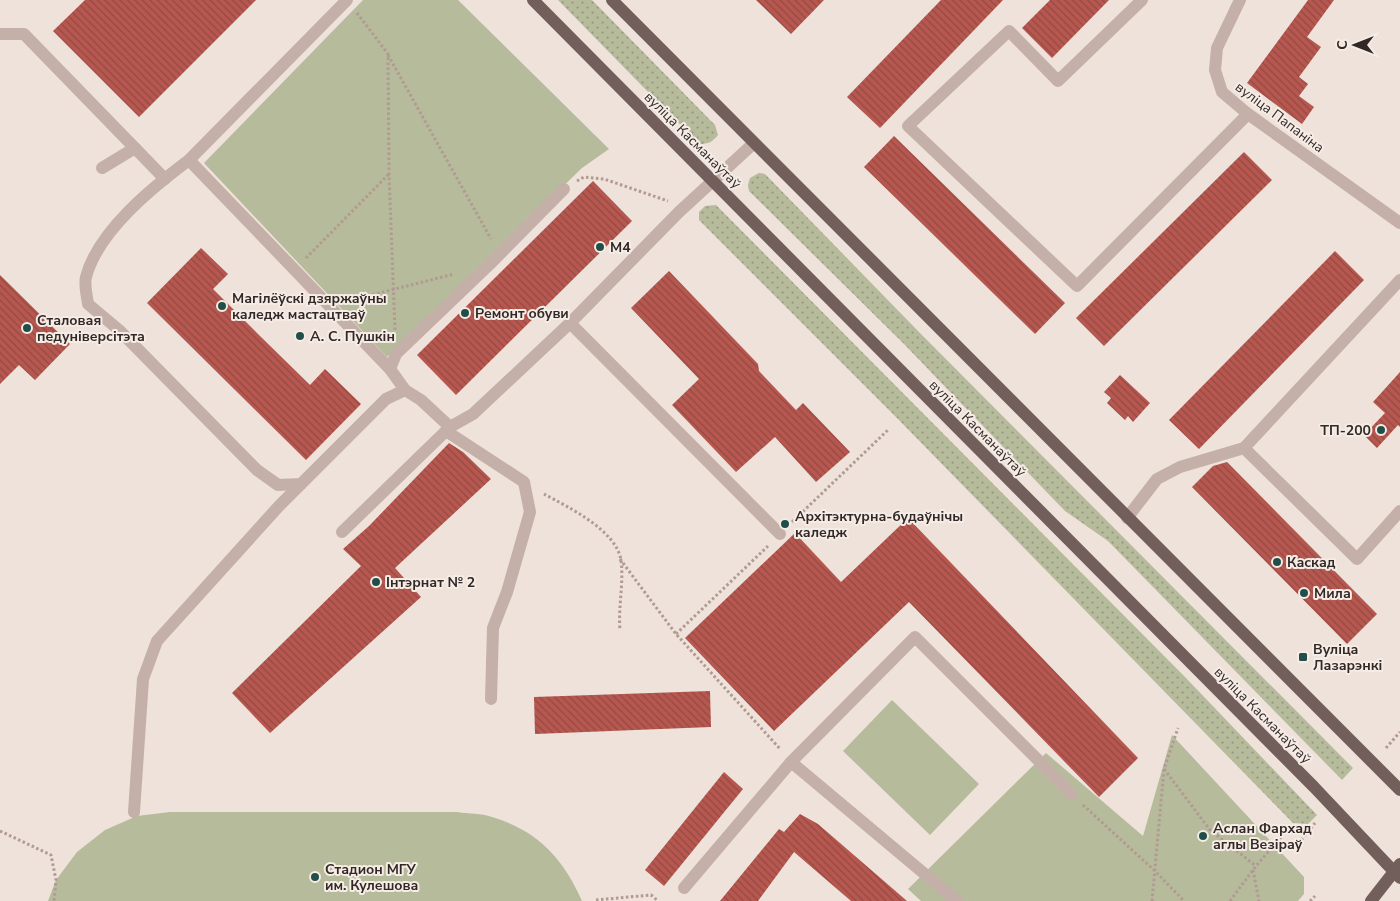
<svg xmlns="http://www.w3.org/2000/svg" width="1400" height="901" viewBox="0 0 1400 901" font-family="'Nunito Sans',sans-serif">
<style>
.grass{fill:url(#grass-dots)}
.park{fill:#b6bb9c}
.building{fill:url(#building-back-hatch)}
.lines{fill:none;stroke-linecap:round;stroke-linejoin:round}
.path{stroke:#b09a92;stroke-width:3;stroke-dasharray:2.5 2.5;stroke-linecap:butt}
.minor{stroke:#c4b0a8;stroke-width:12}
.major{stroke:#725e5a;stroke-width:12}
.poi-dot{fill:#224e4a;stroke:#f6ece6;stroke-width:2}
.labels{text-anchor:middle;stroke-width:4;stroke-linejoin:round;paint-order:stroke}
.street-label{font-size:14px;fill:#322927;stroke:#f6ece6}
.poi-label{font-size:14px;font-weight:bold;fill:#322927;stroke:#f6ece6;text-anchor:start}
</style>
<defs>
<pattern id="grass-dots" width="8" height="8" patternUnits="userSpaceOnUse" patternTransform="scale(1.25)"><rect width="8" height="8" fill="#b6bb9c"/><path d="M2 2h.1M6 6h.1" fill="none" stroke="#95987f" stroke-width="1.8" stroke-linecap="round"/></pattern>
<pattern id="building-back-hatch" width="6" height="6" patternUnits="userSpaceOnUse" patternTransform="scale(1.25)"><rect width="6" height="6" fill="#b75850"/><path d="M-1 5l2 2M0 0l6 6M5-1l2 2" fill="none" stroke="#954942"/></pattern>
</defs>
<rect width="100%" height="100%" fill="#eee2da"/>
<g class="grass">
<path d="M558,0h34l123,125 3,10c-6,7 -9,9 -19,9z"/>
<path d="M759,173l6,1 153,157 435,437 -11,12 -234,-239 -43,-30 -161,-167 -155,-153 -1,-6 2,-7z"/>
<path d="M716,205l470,473 131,137 -9,9 -15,-1 -396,-405 -198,-198v-8l6,-6z"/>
</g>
<g class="park">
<path d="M363,0h95l151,149 -27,19 -195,189 -183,-194z"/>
<path d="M892,700l87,84 -49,51 -87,-84z"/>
<path d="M1172,735l132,142v17l-6,7h-377l-13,-12 138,-136 97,83z"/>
<path d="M170,812h287c12,2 24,1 35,5 46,14 71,41 90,84h-534l8,-21 21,-28 28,-22 32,-14z"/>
</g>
<g class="building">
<path d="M85,0h171l-117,117 -86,-86z"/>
<path d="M756,0h68l-33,34z"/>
<path d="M941,0h62l-123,128 -33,-31z"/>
<path d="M1050,0h59l-57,58 -30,-30z"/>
<path d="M1308,0h26l-27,37 14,10 -22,30 9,7 -9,12 15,11 -12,17 -55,-41z"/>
<path d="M894,136l171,167 -30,31 -171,-167z"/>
<path d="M1244,152l28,28 -168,166 -28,-28z"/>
<path d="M593,181l39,40 -176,174 -39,-40z"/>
<path d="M201,248l27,26 -15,15 48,48 49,48 15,-16 36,35 -55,56 -159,-157z"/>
<path d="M1335,251l29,29 -165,169 -30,-29z"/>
<path d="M669,271l89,93 1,7 37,39 7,-7 47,49 -34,30 -41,-45 -39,35 -64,-67 27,-26 -68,-71z"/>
<path d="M0,275l70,69 -35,36 -16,-15 -19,19z"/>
<path d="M1400,372v55l-2,-2 -21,23 -13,-13 21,-22 -12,-11z"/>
<path d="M1120,375l30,28 -17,19 -5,-6 -3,4 -18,-17 4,-5 -7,-6z"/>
<path d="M449,443l14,9 28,27 -96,89 26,29 -151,136 -38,-40 129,-127 -18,-17 26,-23z"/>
<path d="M1227,462l150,152 -30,30 -155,-157 21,-21z"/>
<path d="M908,518l230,240 -39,39 -190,-195 -135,129 -89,-93 110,-105 46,49z"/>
<path d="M710,691l1,36 -176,7 -1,-37z"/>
<path d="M724,772l19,17 -79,97 -19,-16z"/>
<path d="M800,814l18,10 89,77h-56l-57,-49 -36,49h-38l59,-72 5,3z"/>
</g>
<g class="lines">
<g class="path">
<path d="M357,13l31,41 1,119 6,158"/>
<path d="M388,55l103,184"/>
<path d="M577,181l7,-4 20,2 64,22"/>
<path d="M306,258l83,-84"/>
<path d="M348,301l106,-27"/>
<path d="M544,494c24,13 72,36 77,66 3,23 -3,47 -1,70"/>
<path d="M792,522l97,-93"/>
<path d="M620,559l56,75 105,116"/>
<path d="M676,634l92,-88"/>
<path d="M1386,748l14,-16"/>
<path d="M1164,769l46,61 46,36"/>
<path d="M1083,805l72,66 29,30"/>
<path d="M0,831l51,24 5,25 -2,21"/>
<path d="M1295,848l20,-25"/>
<path d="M1253,870l6,31"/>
<path d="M596,900l55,-5 7,6"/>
<path d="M1152,901l12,-132 14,-41"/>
<path d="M1230,901l26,-35 26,-30"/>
<path d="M1310,901l5,-5"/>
</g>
<g class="minor">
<path d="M347,0l-158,160c-36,27 -91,71 -103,117 -2,8 1,19 2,27l31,26 138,140 21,15 23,-1 85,-85 19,-9 16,10 29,27"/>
<path d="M1142,0l-84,81 -49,-50 -101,95 169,160 171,-172"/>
<path d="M1240,0l-23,48 -2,22 7,22 26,22 152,109"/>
<path d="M0,34h24l141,145"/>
<path d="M189,160l201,209 15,21"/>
<path d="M102,168l33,-20"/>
<path d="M1400,280l-156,168 113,111 43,-48"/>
<path d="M570,323l210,211"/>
<path d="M390,369l6,-15 94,-90 74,-75"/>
<path d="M446,431l78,51 6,30 -23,80 -14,36 -2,71"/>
<path d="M1127,518l30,-39 23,-12 64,-19"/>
<path d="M342,532l108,-105 23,-13 97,-91 109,-111 75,-69"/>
<path d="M791,762l166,139"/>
<path d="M134,812l9,-133 14,-38 122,-135 22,-22"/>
<path d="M684,888l107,-126 124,-125 157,157"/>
</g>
<g class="major">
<path d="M533,0l781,787 86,91"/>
<path d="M612,0l788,790"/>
<path d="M1371,901l29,-37"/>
</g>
</g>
<g class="poi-dot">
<circle cx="600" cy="247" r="5"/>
<circle cx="222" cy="306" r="5"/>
<circle cx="465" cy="313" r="5"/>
<circle cx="27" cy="328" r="5"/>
<circle cx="300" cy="336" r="5"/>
<circle cx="1381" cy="430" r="5"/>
<circle cx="785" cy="524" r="5"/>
<circle cx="1277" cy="562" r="5"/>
<circle cx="376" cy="582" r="5"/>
<circle cx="1304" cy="593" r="5"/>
<rect x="1298" y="652" width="10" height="10" rx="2.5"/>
<circle cx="1203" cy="836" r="5"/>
<circle cx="315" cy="877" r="5"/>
</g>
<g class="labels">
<g class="street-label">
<text transform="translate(1280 117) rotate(37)" y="5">вуліца Папаніна</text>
<text transform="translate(693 140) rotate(45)" y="5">вуліца Касманаўтаў</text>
<text transform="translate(978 428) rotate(45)" y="5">вуліца Касманаўтаў</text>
<text transform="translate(1263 715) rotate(45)" y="5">вуліца Касманаўтаў</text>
</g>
<g class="poi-label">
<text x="610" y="252">M4</text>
<text x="232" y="303">Магілёўскі дзяржаўны<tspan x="232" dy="16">каледж мастацтваў</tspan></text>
<text x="475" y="318">Ремонт обуви</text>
<text x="37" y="325">Сталовая<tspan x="37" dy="16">педуніверсітэта</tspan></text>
<text x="310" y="341">А. С. Пушкін</text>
<text x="1371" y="435" text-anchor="end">ТП-200</text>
<text x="795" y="521">Архітэктурна-будаўнічы<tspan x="795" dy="16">каледж</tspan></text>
<text x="1287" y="567">Каскад</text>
<text x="386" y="587">Інтэрнат № 2</text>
<text x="1314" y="598">Мила</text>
<text x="1313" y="654">Вуліца<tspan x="1313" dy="16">Лазарэнкі</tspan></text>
<text x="1213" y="833">Аслан Фархад<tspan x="1213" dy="16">аглы Везіраў</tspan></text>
<text x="325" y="874">Стадион МГУ<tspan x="325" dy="16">им. Кулешова</tspan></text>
</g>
</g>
<g transform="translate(1355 45) rotate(270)" stroke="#f6ece6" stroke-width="4" paint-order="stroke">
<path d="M0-4L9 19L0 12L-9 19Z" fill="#322927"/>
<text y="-8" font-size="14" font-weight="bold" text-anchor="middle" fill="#322927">С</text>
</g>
</svg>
